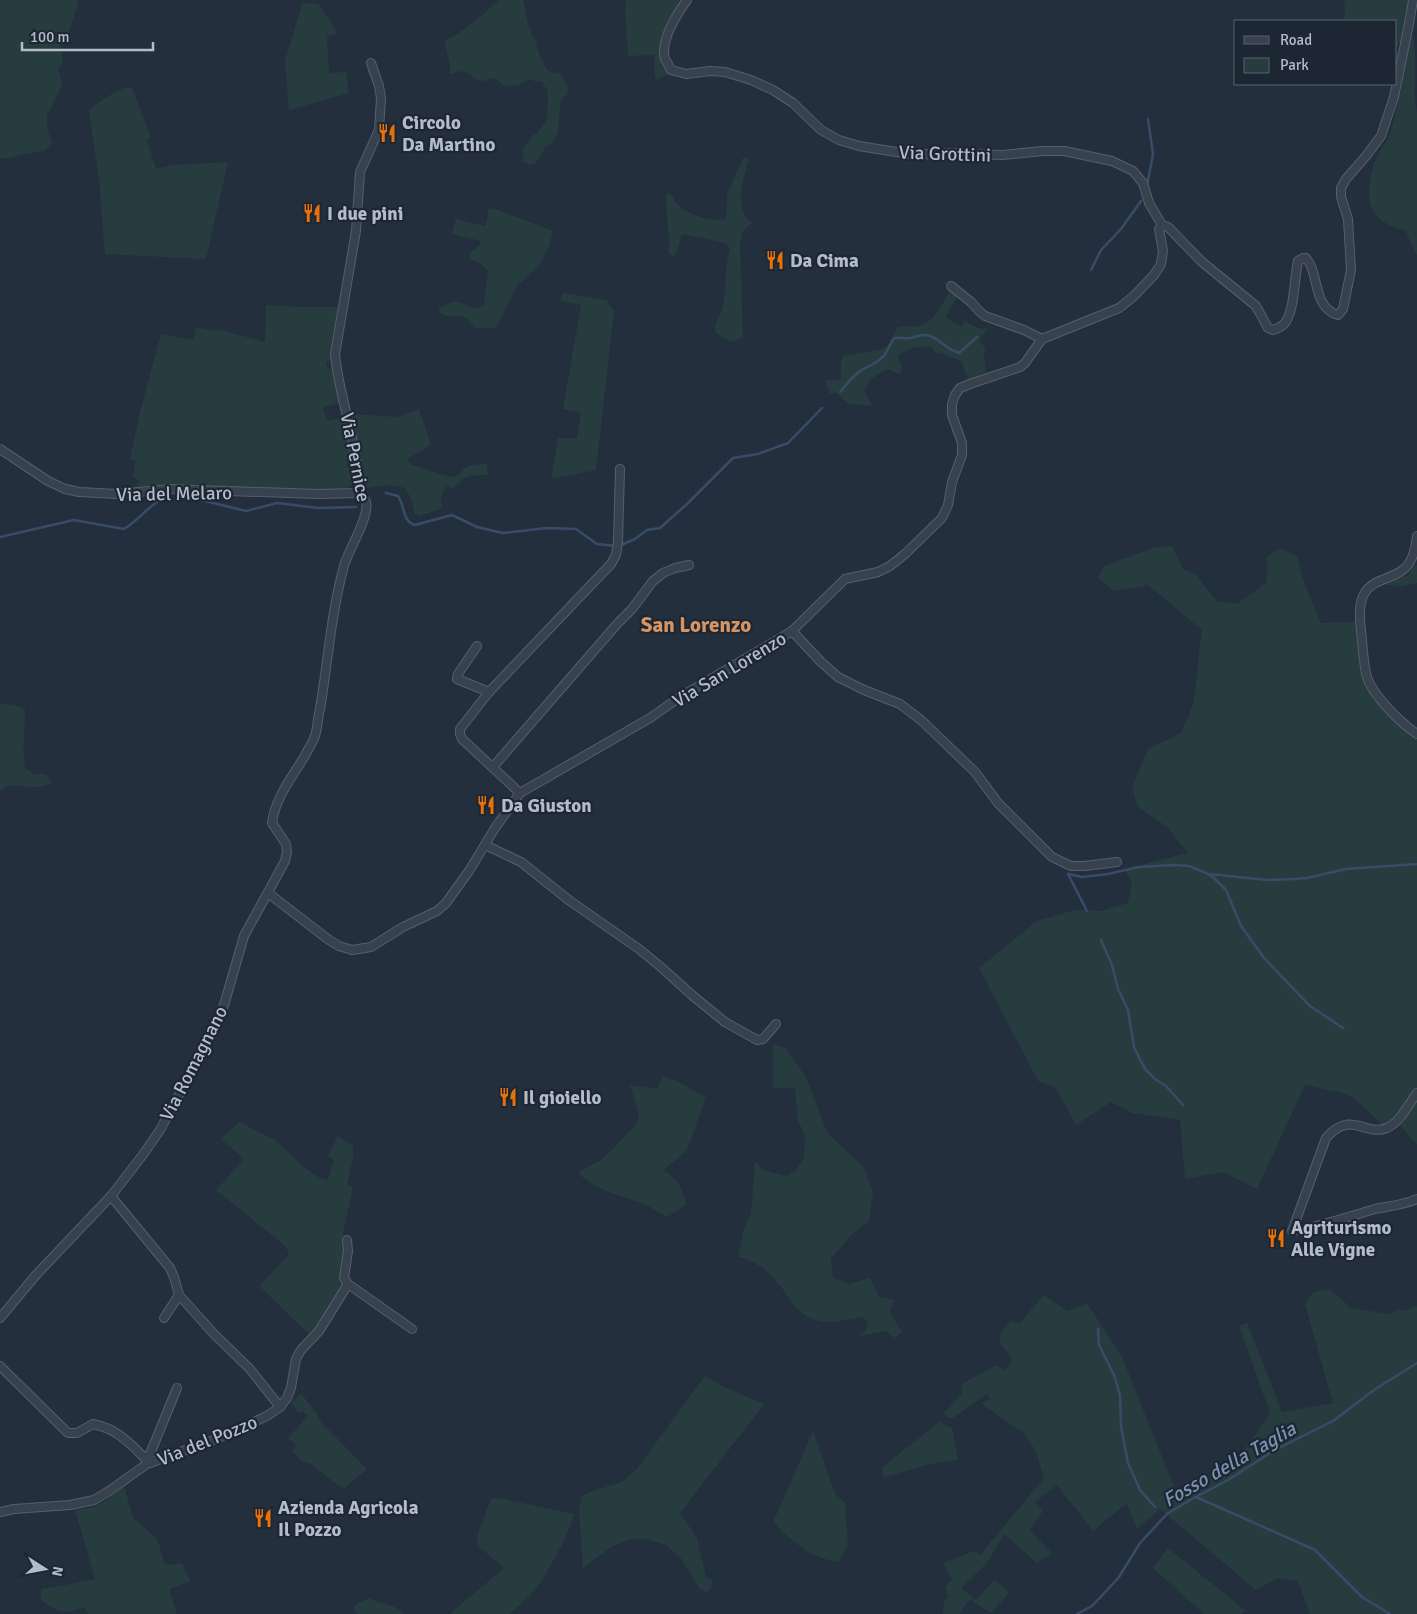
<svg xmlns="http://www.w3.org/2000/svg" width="1417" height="1614" viewBox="0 0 1417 1614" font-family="Signika,sans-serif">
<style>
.green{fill:#263c3f}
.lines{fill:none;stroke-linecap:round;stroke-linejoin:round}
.stream{stroke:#394c67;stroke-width:2.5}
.minor-casing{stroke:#565f6c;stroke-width:10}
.minor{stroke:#38414e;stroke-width:8}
.labels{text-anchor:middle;stroke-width:4.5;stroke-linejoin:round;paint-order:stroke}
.poi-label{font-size:19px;font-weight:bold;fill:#b4bcc9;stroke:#1d2633;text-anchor:start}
.street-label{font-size:19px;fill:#b4bcc9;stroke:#1d2633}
.water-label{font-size:20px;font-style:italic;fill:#7c92b1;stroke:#1d2633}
.quarter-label{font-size:21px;font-weight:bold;fill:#d59563;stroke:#1d2633}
</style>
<rect width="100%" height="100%" fill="#242f3e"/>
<g class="green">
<path d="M0,0h78c0,9 -9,28 -11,40l-7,2 3,20 -5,6 4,17 -15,31v12l5,15 -8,8 -23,4 -11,3h-10z"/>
<path d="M499,0h24l5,24 4,11 4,5 2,12 8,16 4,4 11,2 8,15 -2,6 -5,3c-4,13 -1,26 -6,39 -2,7 -10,7 -13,14 -5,9 -9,19 -20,10v-12l9,-13 5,-3 10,-13 1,-29 -7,-10 -5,1 -5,-3 -7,2 -4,4c-14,2 -15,2 -26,-7l-11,3 -6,-1 -10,-8 -5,-1 -12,3c1,-11 -4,-22 -5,-33 20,-11 37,-25 54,-41z"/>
<path d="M626,0h57c-18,24 -29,45 -15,74l-11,6 -2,-3 -1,-22 -26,1 -3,-46z"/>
<path d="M1344,0h63c4,12 -2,39 -11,48v-27h-54l3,-8z"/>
<path d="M303,1l2,2 13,1 20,29 -11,3 2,37 17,-1 3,21 -60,17 -4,-49z"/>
<path d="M1413,35c4,18 2,35 2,54 -1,8 1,16 2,24v142l-5,-8 -6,-16c-9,-3 -20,-6 -27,-13 -16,-13 -10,-44 -2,-61 4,-9 11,-16 14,-26 9,-30 13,-60 18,-90z"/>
<path d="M126,87l6,1 19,49 -4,3 9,29 18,-4 54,-3 -22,97 -101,-5 -6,-74 -10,-70c11,-10 24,-17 37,-23z"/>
<path d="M743,158h6c-5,20 -17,50 3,65l-9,8 -3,13 3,94 -13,4 -14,-9c-3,-9 4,-16 7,-26 4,-19 1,-39 7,-58l-4,-5 -5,-2 -39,-8 -5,17 -3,5 -5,-2c1,-20 -3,-39 -3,-60h5c2,4 4,8 7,11 9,9 35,18 47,14l2,-6v-18z"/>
<path d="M493,208l60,23 -4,15 -8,17 -24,23 -21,42h-20c-3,-3 -8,-9 -13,-11 -11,-4 -17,5 -25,-8 4,-2 10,-6 15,-7 12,-2 18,13 31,3l4,-34 -8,-8 -11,-4 1,-6 9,-7 2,-5 -29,-7 4,-15 29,7 3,-10v-6z"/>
<path d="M949,291l9,5 -13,21 16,10 4,-6 12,7 11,1 -9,11 7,9 -2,5 2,19 -17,7 -8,-19 -20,-8h-6l-2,-5c-8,-4 -29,1 -36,8l5,10 -2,7 -2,1 -10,-5c-11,6 -20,10 -24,22l9,15 -24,-2 -13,-11 -6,1 -5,-14h13l3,-2v-17l3,-5 38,-7 5,-2 11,-20c8,-1 17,0 24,-2 14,-5 21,-22 27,-34z"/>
<path d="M563,293l44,7 1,4 6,6 -18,160 -45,9 7,-41h19l4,-26 -18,-3 18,-104 -21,-4z"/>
<path d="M266,305l35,2h40l-10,54h-4l-1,5 8,6 7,31 -18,4 4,14 18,-4 -2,7 3,1 1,8 3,1 5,47 -3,4 -7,4 -13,2 -78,-2 -54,-5 -39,1 -25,2 3,-6 -6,-4 3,-17 -6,-1 11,-51 20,-74 32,6 3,-13 20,4 1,-2 48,13z"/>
<path d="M419,409l12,36 -24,14 3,5 41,13 8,-2c6,-11 17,-11 28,-11l1,11c-16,0 -25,0 -35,14l-6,-3c-5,7 -9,13 -4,22l-23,8 -5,-2 -4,-16 -6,-10c-13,-4 -25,-2 -39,0l-8,-44 -8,-30 48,3z"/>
<path d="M1172,546l12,24 10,3 23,28 20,3 30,-22v-25l13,-9 17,8 6,24 18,43 34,-1 11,63 21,29 25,19 5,1v411l-17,-20 -12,5 -34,-32 -15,-6 -34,-7 -48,104 -34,-17 -38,7 -5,-59 -48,-7 -21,-11 -35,23 -20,-37 -18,-7 -59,-113 58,-47 38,-11 26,1 27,-8 4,-21 -7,-13 63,-16 -21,-26 -29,-20 -6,-20 16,-38 33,-16c4,-10 9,-19 12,-29 5,-25 5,-50 9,-74l-54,-45 -34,6 -16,-13 6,-12 51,-19z"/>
<path d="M1414,564l3,2v17l-17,4 -16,-3 25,-9z"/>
<path d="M0,703l14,2 11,4c0,20 -3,40 0,59l9,6h11l8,9c-4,1 -9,3 -13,4 -12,2 -31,-7 -40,5z"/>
<path d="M773,1044l12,4 21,29 21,55 37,36 9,25 -4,28 -16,12 -22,26 2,19 16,6 21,-6 9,19 15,3 -4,13 12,19 -8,6 -8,-7 -28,5 8,-6 2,-8 -6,-5c-11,2 -24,5 -35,5 -29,-2 -34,-21 -50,-40 -10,-13 -23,-21 -39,-25l5,-25 8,-19 4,-51 11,9 21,5 9,-6 8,-13 1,-21 -7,-16 -3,-32h-22z"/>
<path d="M662,1076l15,5 29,16 -19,53 -23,20 14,12 9,22 -20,13c-8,-4 -15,-10 -24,-13 -24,-10 -41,-11 -63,-29v-4l21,-11 12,-11 23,-25 3,-10 -9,-29 28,4z"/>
<path d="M240,1121l14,9 21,10 31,29 12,8 10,3 6,-20 -6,-4 10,-20 15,10v12l-6,26 6,3 -10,47 2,13 -6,35 4,2 -5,12 -27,40 -52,-50 29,-30v-5l-5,-7 -67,-54 28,-31 -23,-20z"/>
<path d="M1330,1289l21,19 37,6 12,-5 5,2 12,-5v308h-107l-12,-33 -20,-3 -22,12 -96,-81 -23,20 -10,-26 -34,28 -36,-46 -22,17 8,9 -14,19 23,23 -15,10 -33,-29 -17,29 -26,25 15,12 18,-20 16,12 -19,21 -21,-14 -11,15h-16l1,-10 -1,-3 5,-4 -3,-10 7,-8 -9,-16 31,-12 6,4 64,-77 -8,-27 -13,-18 -42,-30 10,-4 -4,-5 -34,24 -6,-1 -3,-4 18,-19 -1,-6 3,-5 32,-18 8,5 8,-8v-4l-12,-14v-11l11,-12 8,3 25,-29 23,16 20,-8 35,54 55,137 54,-30 18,-20 21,-31 -31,-87 8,-3 35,89 51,-9 -28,-99 8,-12z"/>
<path d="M705,1376l19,11 40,17 -84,109 17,25 9,39 7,4 -3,9 -3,2 -7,-3 -20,-32 -14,-12 -23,-7 -13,1 -19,8 -28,21 -4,-57 2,-14 9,-5 32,-10 14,-12z"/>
<path d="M301,1393l18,24 -1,2 49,50 -18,15 -5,6 -33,-26 -9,-2 -10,-11 4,-6 -8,-7 20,-22 -6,-5 -3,2 -8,-10z"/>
<path d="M941,1421l5,5 6,2 6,32 -27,4 -47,13 -2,-10z"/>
<path d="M813,1431l22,63 10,9 3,43 -10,16c-21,-4 -32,-10 -48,-24 -7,-6 -13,-10 -16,-18z"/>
<path d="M124,1486l9,32 21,18 4,5 6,21 5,3 13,-2 8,18 -21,8 8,25h-89l-3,-7c-22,7 -26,7 -44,-7v-11l14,-2 40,-8 -20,-69 19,-3 10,-5z"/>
<path d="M499,1498l75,16c-3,17 -26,58 -37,73 -8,10 -18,19 -28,27h-57l-1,-1 53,-45 -27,-23 1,-12 13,-34z"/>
<path d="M1168,1548l78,63 -5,3h-37l-51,-46z"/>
<path d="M370,1598c10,7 27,6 34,16h-47l-4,-7 9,-6z"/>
</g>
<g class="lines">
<g class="stream">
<path d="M1147,186l6,-32 -5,-35"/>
<path d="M1091,270l10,-20 20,-21 20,-28"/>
<path d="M840,392l11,-13 9,-8 15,-8 9,-7 10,-18c6,-1 11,1 16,0 7,-1 13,-5 20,-2 11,4 17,14 29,17l18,-16"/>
<path d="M386,493l12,3c7,10 4,25 17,29l37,-10 25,12 26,6 44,-5 29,1 21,15 18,2"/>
<path d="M197,499l49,12 31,-8 42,5 37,-1"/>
<path d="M0,537l74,-17 50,9c15,-9 25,-24 41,-32"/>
<path d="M621,545l14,-6 12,-9 13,-2 27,-24 46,-46 25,-4 30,-11 34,-35"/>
<path d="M1068,874l14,3 26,-3 31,-7 34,-2 16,1 15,6 9,5 13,13 15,36 23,32 46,48 33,22"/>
<path d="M1068,874l19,37"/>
<path d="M1209,874l58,6 27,-1 13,-1 39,-9 71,-5"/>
<path d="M1101,940l11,25 6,24 10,21 6,37 6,13 6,10 9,9 11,7 17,19"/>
<path d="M1098,1329l1,16 15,30 6,20 1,32 7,36 12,27 15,17"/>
<path d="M1196,1497l119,53 47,47 28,17"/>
<path d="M1077,1614l15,-8 18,-19 9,-10 21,-34 27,-29 23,-14 38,-20 45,-29 60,-30 41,-31 43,-27"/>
</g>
<g class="minor-casing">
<g id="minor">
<path d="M687,0c-10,14 -27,41 -22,59 2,3 4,7 6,11l15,4 24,-3 15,1 26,8 22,10 20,13 28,27 18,10 20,6 56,9 32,-2 55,2 41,-4h21l48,10 21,10 10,12 6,20 13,22"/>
<path d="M951,286l20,16 8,9 6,5 39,14 18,9"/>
<path d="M0,449l48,32 17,8 14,3 38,2 53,-5 148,5 41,-1"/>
<path d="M359,493c1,-11 -1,-22 -3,-34 -5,-35 -18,-70 -21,-105l21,-123 4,-59 19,-42 2,-32 -2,-12 -8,-23"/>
<path d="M1417,536c-1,7 -2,13 -4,19 -9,27 -38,19 -49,39 -6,12 -4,25 -3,37 2,15 2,32 6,46 6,19 34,46 50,57"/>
<path d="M792,631l29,31 17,15 26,13 36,14 21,16 54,52 23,31 54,54 19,9h13l33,-4"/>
<path d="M477,646l-19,28 -1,5 32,13 122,-128 5,-9 2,-13 2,-73"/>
<path d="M489,692l-29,37v5l2,5 58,54"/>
<path d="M493,767l125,-144 14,-14 21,-28 10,-8 12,-5 14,-3"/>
<path d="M485,845l36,17 49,39 69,48 23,19 31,28 32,26 32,18 6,-1 13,-15"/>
<path d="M268,893l61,47 10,6 13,4 19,-3 32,-20 34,-16 9,-8 23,-32 26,-43 25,-35 130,-75 30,-21 112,-66 53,-52 33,-7 12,-6 15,-12 37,-36 6,-13 4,-23 10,-27v-12l-10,-28v-11l3,-9 5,-7 10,-4 50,-17 5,-4 17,-24 77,-31 14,-11 21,-22 7,-11 2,-13 -4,-22 3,-4 6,2 34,35 54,44 12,22 5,2c4,-1 8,-3 11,-6 11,-12 10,-46 14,-63l5,-3h3c2,3 5,7 6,11 6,16 5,40 26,46l5,-6 8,-39 -3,-51 -7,-22v-9l5,-9 20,-23 15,-20 13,-39 15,-73 4,-24"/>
<path d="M1417,1093c-8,11 -17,29 -30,35 -22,9 -36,-19 -61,10l-34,93c29,-4 55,-14 83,-22 14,-3 29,-4 42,-10"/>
<path d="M111,1196l59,72 4,9 5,18 35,39 36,35 30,38"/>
<path d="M348,1284l64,45"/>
<path d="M0,1318l36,-43 75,-79 31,-40 18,-26 55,-102 7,-16 22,-76 41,-75 2,-9 -1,-8 -14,-21c3,-26 22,-48 35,-71 3,-6 8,-13 9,-20 2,-8 2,-16 4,-23 8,-47 11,-96 24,-143 4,-16 26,-49 22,-64 -1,-4 -4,-6 -7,-9"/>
<path d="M164,1318l15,-23"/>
<path d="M0,1366l68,67h9l16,-9c26,5 39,22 57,39"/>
<path d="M150,1463v-9l27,-66"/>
<path d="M0,1512l14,-3 56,-4 24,-5 15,-9 38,-27 64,-23 56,-25 13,-9 7,-9 4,-10 5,-29 5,-9 18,-19 29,-47 -4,-6 4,-27 -1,-11"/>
</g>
</g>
<use href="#minor" class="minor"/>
</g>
<defs>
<g id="restaurant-bare" transform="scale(1.5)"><path d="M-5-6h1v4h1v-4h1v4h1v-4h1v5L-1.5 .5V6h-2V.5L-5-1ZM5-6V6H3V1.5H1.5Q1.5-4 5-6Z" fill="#e8710a" stroke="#1d2633" stroke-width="2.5" paint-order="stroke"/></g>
</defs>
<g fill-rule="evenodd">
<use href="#restaurant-bare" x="387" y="133"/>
<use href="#restaurant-bare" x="312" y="213"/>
<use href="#restaurant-bare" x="775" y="260"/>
<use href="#restaurant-bare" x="486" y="805"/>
<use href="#restaurant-bare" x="508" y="1097"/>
<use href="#restaurant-bare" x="1276" y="1238"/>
<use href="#restaurant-bare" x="263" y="1518"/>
</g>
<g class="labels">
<g class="poi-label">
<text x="402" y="129">Circolo<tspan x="402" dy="22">Da Martino</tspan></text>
<text x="327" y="220">I due pini</text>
<text x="790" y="267">Da Cima</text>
<text x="501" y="812">Da Giuston</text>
<text x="523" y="1104">Il gioiello</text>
<text x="1291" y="1234">Agriturismo<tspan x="1291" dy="22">Alle Vigne</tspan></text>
<text x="278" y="1514">Azienda Agricola<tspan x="278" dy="22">Il Pozzo</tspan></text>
</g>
<g class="street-label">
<text transform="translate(945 153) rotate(2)" y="7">Via Grottini</text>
<text transform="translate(356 457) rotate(79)" y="7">Via Pernice</text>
<text transform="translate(174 493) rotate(-1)" y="7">Via del Melaro</text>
<text transform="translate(729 669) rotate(-31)" y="7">Via San Lorenzo</text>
<text transform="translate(193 1063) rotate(-63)" y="7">Via Romagnano</text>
<text transform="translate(207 1440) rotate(-22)" y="7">Via del Pozzo</text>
</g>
<g class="water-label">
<text transform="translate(1229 1464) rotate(-30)" y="7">Fosso della Taglia</text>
</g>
<g class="quarter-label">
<text x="696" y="632">San Lorenzo</text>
</g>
</g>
<rect x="1234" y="20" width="162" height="65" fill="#1d2633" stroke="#59626f"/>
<rect x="1244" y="36" width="25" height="8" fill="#38414e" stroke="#59626f"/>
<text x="1280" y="45" font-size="15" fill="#b4bcc9">Road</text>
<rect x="1244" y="58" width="25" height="15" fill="#263c3f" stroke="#59626f"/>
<text x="1280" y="70" font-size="15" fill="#b4bcc9">Park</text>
<g transform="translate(45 1569) rotate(101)" stroke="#1d2633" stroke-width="4" paint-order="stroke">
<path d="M0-4L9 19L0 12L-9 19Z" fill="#b4bcc9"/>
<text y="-8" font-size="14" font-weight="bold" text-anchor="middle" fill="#b4bcc9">N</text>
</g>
<path d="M22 42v8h131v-8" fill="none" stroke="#b4bcc9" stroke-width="2.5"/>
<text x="30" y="42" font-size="15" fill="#b4bcc9" stroke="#1d2633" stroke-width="4" paint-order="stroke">100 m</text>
</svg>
